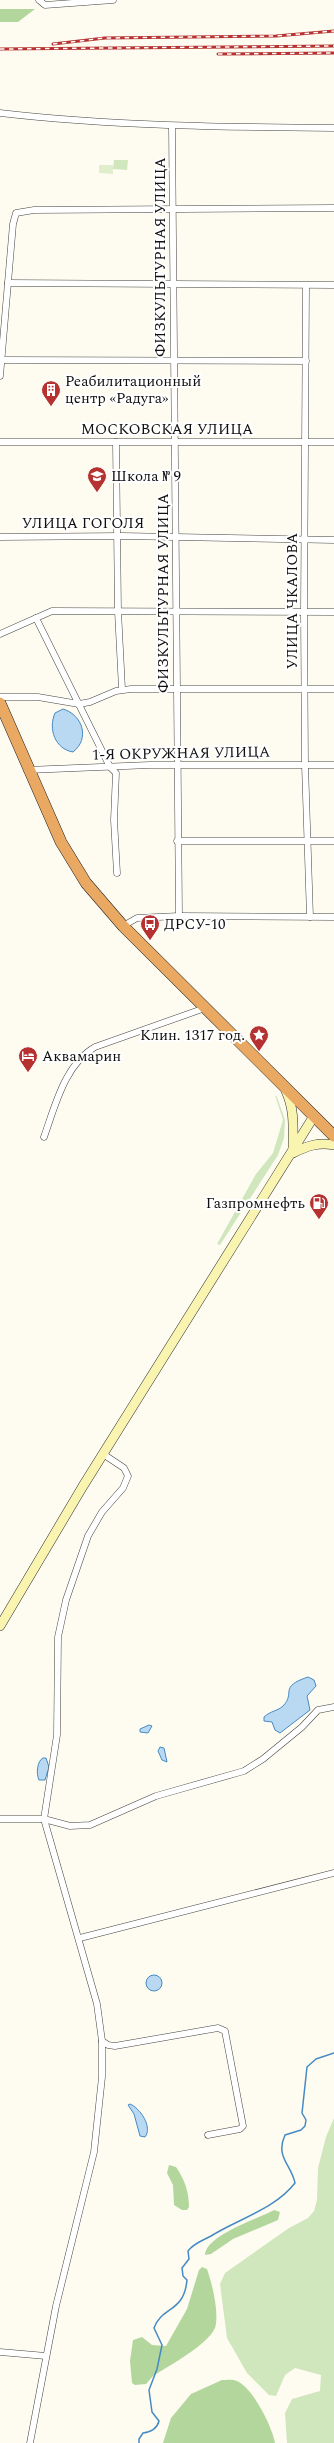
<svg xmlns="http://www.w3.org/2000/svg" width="334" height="2443" viewBox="0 0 334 2443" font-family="Spectral,serif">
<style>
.green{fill:#d0e6bd}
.forest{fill:#b3d69d}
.pitch{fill:#e1eece}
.water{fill:#b9d9f2;stroke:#458ac4}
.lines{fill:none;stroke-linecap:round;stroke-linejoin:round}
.stream{stroke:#458ac4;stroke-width:1.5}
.street-casing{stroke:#424242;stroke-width:7}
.secondary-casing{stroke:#313131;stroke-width:10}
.highway-casing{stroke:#202020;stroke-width:12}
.street{stroke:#fff;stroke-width:6}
.secondary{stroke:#f9f5b1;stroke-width:9}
.highway{stroke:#eaa963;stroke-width:11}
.rail-casing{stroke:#b53230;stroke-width:3}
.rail{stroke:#fff;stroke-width:1.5;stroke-dasharray:4.5;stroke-linecap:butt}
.labels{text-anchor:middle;stroke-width:4;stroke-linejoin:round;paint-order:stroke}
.street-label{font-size:15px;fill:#0f0f0f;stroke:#fff}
.poi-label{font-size:15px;fill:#0f0f0f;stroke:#fff;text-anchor:start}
</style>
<rect width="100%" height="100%" fill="#fefcf1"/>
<g class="green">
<path d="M114,160h14l-1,10 -14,-1z"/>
<path d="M275,1095l2,2 8,23 -1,18 -6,17 -58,90 -3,-1 39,-70 17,-21 10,-33z"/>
<path d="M334,2118v325h-47l-2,-30 7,-14 28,-8 1,-16 -26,-7 -10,7 -9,21 -7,-1 -22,-22 -20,-35 -7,-54 5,-11 64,-45 19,-10 6,-7 3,-11 1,-32 8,-31z"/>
</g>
<g class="forest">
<path d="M0,9h35l-17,13h-18z"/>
<path d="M169,2165l7,2c9,13 13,25 13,40l-2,3h-5l-8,-5 -1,-20 -6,-12z"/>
<path d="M274,2210l6,2 -2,8 -45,19 -22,15 -6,1c1,-20 53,-36 69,-45z"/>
<path d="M202,2267l5,2c5,15 11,38 9,55 -2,18 -48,42 -63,52l-7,8 -11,1 -3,-2 -2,-22 3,-21 9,-3 10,8 14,1 21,-37 12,-39z"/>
<path d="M222,2380c4,0 11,-1 15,1 16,7 35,45 38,62h-112l8,-25 20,-24z"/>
</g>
<path class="pitch" d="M99,165h14v9l-14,-1z"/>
<g class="water">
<path d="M63,709c20,6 27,30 10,43 -18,-3 -25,-23 -18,-39z"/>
<path d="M308,1677l6,3 2,6 -9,10 3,14 -30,23 -5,-3 -3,-8 -8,-1v-4c6,-6 14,-6 19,-11 13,-13 -5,-19 25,-29z"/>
<path d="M149,1725l3,1 -4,7 -8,-1v-3z"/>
<path d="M160,1747l4,1 3,14 -5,-2 -4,-9z"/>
<path d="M43,1758h3l3,9 -4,13h-6c-3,-6 -2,-19 4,-22z"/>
<circle cx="154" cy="1983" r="8"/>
<path d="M130,2104c10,4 23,23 15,33l-5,-1 -6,-22 -6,-9z"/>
</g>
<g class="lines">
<path class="stream" d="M139,2443v-4l4,-6c8,-1 14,-4 16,-12l-7,-9 -3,-22 8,-21 5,-24 -8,-17c8,-22 30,-15 33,-48l-4,-4 -1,-8 7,-9 -1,-8c6,-8 14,-10 23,-15 27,-17 64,-27 84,-53 -4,-19 -20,-26 -10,-48l16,-5 4,-4 1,-6 -4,-7 5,-46 9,-8 18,-6"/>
<g class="street-casing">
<g id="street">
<path d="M39,0l6,5 68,-5"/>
<path d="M0,113c111,13 223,14 334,15"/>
<path d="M172,126l7,790"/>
<path d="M8,283l326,2"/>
<path d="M306,286l-2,326 1,153 5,152"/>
<path d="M1,360l305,1"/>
<path d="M0,376l13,-152 3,-11 18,-3 300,-2"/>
<path d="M0,442h334"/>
<path d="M116,442l2,169 4,78"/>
<path d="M0,537l122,-1 212,4"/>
<path d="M36,618l74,149 6,6 -2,47 3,53"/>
<path d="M0,634l52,-23 282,1"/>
<path d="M0,697h38l41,7 11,-2 26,-11 15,-2h203"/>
<path d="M27,770l123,-5h184"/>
<path d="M177,841h157"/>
<path d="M123,926l14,-8 42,-2 155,1"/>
<path d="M44,1137c11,-31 21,-73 51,-90l110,-39"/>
<path d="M0,1819h44l26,7 20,-1 66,-29 88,-25 19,-12 39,-32 16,-17 16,-3"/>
<path d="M80,1938l254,-65"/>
<path d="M102,2041l6,4 7,1 103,-18 7,3 18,95 -3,3 -32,6"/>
<path d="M0,2352l46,4"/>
<path d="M30,2443l26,-137 38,-154 8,-75v-36l-5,-37 -53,-185 13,-84 1,-98 8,-37 22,-64 14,-24 21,-24 5,-12 -4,-8 -21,-14"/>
</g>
</g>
<g class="secondary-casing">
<g id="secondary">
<path d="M286,1091c9,19 7,39 7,60"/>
<path d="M293,1153c14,-7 25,-11 41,-8"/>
<path d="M0,1626l83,-140 231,-370"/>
</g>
</g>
<g class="highway-casing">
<path id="highway" d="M0,703l61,139 25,41 37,43 211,210"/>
</g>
<use href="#street" class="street"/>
<use href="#secondary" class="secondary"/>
<use href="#highway" class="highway"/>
<g class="rail-casing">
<g id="rail">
<path d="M53,44l52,-6 171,-2 58,-5"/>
<path d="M0,49l334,-3"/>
<path d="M218,54l116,-1"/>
</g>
</g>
<use href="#rail" class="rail"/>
</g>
<defs>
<g id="building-pin" transform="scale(1)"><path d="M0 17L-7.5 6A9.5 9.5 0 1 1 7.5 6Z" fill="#b53230" stroke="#fff"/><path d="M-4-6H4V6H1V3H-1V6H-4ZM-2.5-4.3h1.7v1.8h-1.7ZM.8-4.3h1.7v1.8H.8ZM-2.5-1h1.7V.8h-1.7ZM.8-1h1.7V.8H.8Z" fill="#fff"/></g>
<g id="school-pin" transform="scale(1)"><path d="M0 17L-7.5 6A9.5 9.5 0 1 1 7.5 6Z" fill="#b53230" stroke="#fff"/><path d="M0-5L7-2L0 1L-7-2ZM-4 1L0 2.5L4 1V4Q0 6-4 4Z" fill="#fff"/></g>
<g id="bus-pin" transform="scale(1)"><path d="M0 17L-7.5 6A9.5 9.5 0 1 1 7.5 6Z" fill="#b53230" stroke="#fff"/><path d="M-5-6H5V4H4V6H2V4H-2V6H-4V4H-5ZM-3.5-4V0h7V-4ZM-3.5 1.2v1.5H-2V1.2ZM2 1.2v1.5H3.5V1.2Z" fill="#fff"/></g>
<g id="sight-pin" transform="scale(1)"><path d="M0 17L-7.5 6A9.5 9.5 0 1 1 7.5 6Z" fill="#b53230" stroke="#fff"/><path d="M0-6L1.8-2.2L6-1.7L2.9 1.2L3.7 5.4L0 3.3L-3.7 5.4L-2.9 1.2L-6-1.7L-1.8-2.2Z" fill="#fff"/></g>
<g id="hotel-pin" transform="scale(1)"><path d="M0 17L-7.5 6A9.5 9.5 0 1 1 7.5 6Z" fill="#b53230" stroke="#fff"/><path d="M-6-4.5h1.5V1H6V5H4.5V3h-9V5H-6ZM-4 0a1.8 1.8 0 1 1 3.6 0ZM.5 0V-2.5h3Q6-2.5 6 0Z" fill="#fff"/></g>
<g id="fuel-pin" transform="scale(1)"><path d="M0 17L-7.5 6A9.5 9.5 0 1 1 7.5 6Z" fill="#b53230" stroke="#fff"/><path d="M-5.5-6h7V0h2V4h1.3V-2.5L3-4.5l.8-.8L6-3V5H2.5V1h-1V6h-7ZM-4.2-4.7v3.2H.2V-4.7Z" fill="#fff"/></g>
</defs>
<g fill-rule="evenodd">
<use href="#building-pin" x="51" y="390"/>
<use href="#school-pin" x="97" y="476"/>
<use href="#bus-pin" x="150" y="924"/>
<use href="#sight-pin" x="259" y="1035"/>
<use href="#hotel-pin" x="28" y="1056"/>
<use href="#fuel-pin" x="319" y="1203"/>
</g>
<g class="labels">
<g class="street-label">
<text transform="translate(160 257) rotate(-90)" y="5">ФИЗКУЛЬТУРНАЯ УЛИЦА</text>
<text x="167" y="434">МОСКОВСКАЯ УЛИЦА</text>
<text x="83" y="528">УЛИЦА ГОГОЛЯ</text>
<text transform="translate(163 593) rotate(-90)" y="5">ФИЗКУЛЬТУРНАЯ УЛИЦА</text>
<text transform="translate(292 601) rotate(-90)" y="5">УЛИЦА ЧКАЛОВА</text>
<text transform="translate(181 753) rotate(-1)" y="5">1-Я ОКРУЖНАЯ УЛИЦА</text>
</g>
<g class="poi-label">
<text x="65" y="386">Реабилитационный<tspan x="65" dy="17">центр «Радуга»</tspan></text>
<text x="111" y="481">Школа № 9</text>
<text x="164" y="929">ДРСУ-10</text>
<text x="245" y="1040" text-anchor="end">Клин. 1317 год.</text>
<text x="42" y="1061">Аквамарин</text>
<text x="305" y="1208" text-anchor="end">Газпромнефть</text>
</g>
</g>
</svg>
